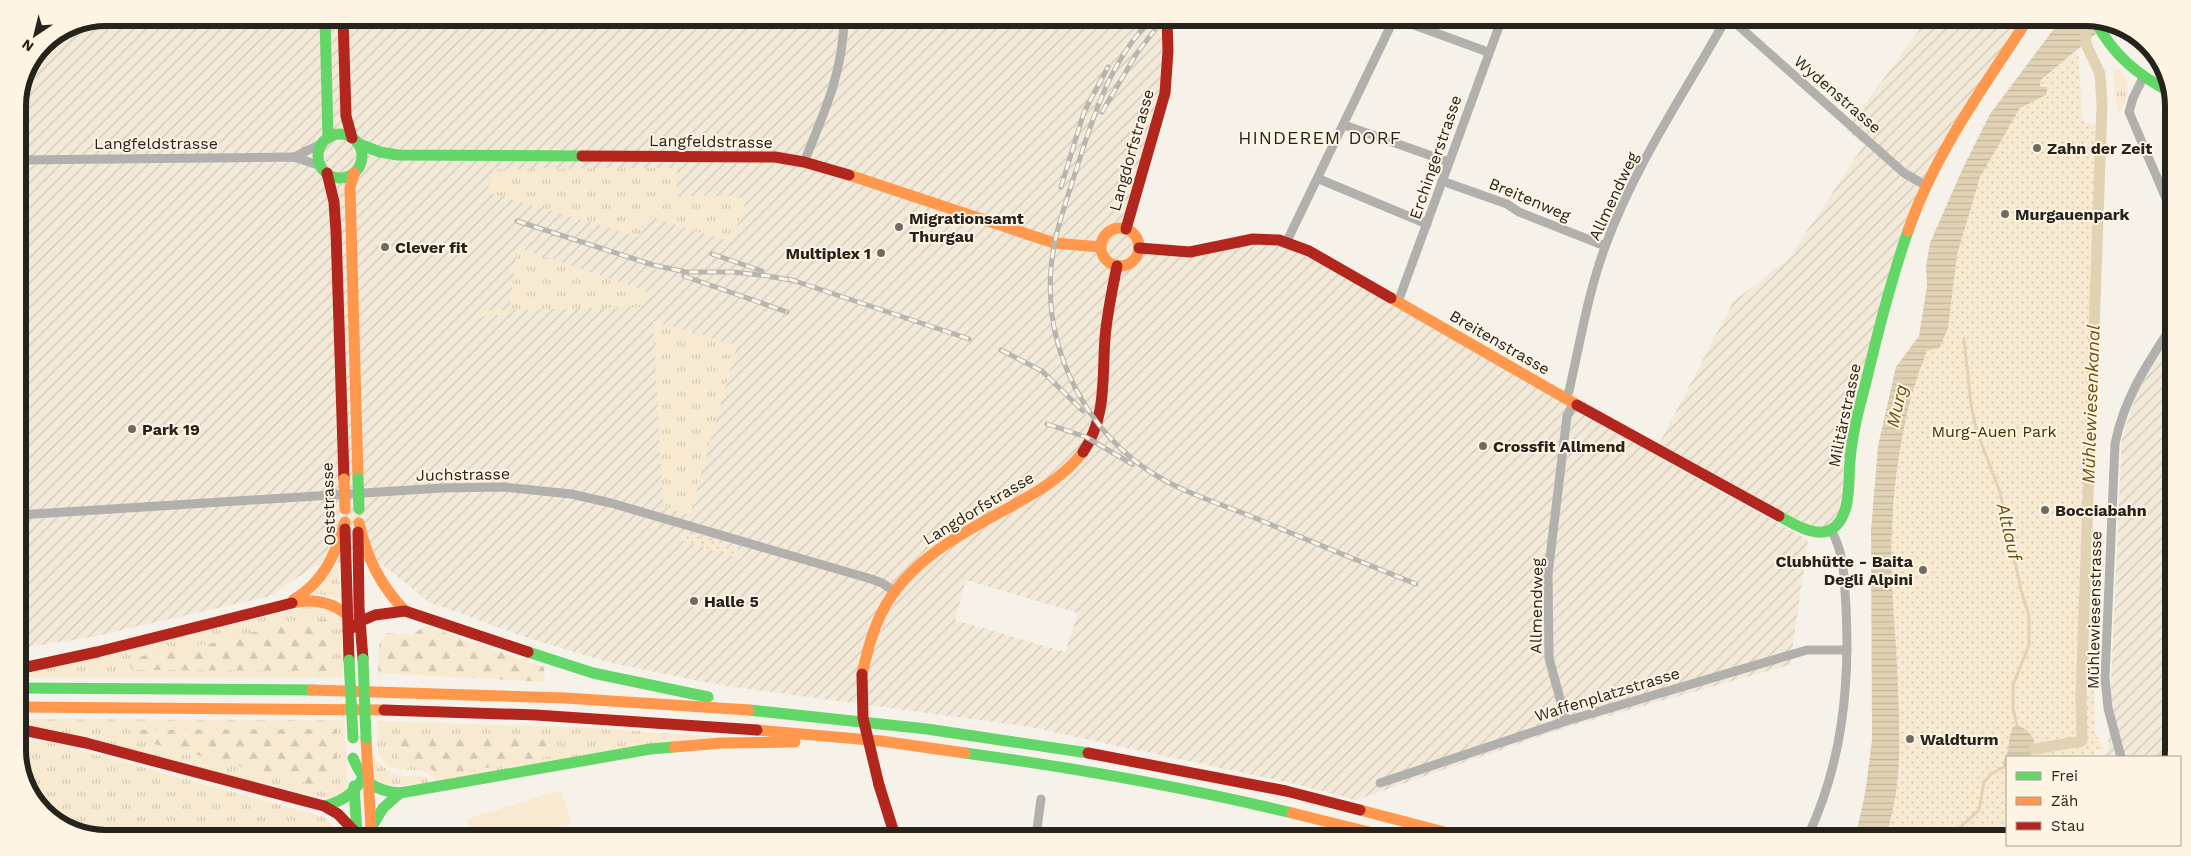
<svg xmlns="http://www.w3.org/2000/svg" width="2191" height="856" viewBox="0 0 2191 856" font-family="'Work Sans',sans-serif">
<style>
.industrial{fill:url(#industrial-furrows);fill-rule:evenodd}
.grass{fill:url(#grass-tufts)}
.forest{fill:url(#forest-firs)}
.park{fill:url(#park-dots)}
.pitch{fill:#f8ead1}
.water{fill:url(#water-rules)}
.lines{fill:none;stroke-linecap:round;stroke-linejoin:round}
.stream{stroke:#e1d2b4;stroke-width:3}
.canal{stroke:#e1d2b4;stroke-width:11}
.street{stroke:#b1b0ad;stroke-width:9}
.fast{stroke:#63d668;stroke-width:11}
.slow{stroke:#ff974d;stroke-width:11}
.jam{stroke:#b3261e;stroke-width:11}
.rail-casing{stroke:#b6b5b0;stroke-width:5}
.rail{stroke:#fdf4e3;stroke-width:3;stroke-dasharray:9;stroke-linecap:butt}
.fast-bridge{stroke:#63d668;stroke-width:11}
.slow-bridge{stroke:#ff974d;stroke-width:11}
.jam-bridge{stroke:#b3261e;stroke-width:11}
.poi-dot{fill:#6f6b64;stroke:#fdf4e3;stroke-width:2}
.labels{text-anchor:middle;stroke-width:4;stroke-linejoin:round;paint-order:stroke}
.street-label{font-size:16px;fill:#26231d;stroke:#fdf4e3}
.poi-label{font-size:16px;font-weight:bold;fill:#26231d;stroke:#fdf4e3;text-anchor:start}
.park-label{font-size:16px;fill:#463200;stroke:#fdf4e3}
.neighbourhood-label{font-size:18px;letter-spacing:1px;fill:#26231d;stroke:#fdf4e3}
.water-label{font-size:18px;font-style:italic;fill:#6c510f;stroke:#fdf4e3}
.rim{fill:none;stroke:#26231d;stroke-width:6}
</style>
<defs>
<pattern id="industrial-furrows" width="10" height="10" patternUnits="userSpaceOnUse" patternTransform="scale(1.25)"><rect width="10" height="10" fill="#f2e9d8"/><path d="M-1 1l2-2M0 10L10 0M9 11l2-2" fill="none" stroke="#cfc8b9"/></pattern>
<pattern id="grass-tufts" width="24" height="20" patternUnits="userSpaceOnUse" patternTransform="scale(1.25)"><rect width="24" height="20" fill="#f8ead1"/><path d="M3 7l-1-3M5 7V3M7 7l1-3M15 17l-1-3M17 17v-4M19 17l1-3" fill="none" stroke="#d4c8b3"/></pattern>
<pattern id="forest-firs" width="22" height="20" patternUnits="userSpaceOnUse" patternTransform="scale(1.25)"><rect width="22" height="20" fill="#f8ead1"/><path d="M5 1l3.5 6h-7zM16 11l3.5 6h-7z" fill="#d4c8b3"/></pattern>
<pattern id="park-dots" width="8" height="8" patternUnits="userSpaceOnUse" patternTransform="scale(1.25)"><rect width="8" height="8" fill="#f8ead1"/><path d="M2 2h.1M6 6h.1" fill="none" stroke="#d4c8b3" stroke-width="1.8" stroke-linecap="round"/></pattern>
<pattern id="water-rules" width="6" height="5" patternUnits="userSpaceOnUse" patternTransform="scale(1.25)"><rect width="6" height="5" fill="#e1d2b4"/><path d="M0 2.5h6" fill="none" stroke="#c1b49a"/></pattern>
</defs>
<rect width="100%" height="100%" fill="#f7f2e9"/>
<g class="industrial">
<path d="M107,18l1060,2 -2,73 -39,136 13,19 17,3 101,-14 55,10 347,197 74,-142 56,-44 75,-113 -18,-15 79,-108h101l-101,163 -58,192 -21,125 -22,30 -25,-11 -140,-77 -5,11 154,85 -18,125 -222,62 -212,73 -61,-16 -265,-57 -310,-42 -109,-22 -83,-25 -99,-36 -52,-42 -61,5 -46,31 -174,40 -78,13v-548l26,-58 29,-19zM966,580l112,33 -13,39 -110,-32z"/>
<path d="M2172,336l-3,421h-67l6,-7 14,-312 16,-50z"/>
</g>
<g class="grass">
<path d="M2112,67c23,7 17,33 6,48z"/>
<path d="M677,168v28h57l12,4 -14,42 -85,-26 -8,21 -152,-45 7,-23h13v3h7v-3z"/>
<path d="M517,247l129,44 -6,16 -127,3 -9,8 -6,-3 -18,1v-5l29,-1z"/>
<path d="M653,321l84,24 -47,170 -27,-9z"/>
<path d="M338,563l3,36 -27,-6z"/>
<path d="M316,605l26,12 1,60h-325v-4z"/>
<path d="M18,719l326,1 4,68 -7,8 -18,2 -305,-74z"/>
<path d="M378,721l219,7 133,10 -295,43c-10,-23 -46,3 -56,-28 -3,-10 -1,-22 -1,-32z"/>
<path d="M18,739l40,5 266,73 18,17h-264l-42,-30 -18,-48z"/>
<path d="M373,756c10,12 20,21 37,20 6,-1 10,-1 16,1l3,6 -44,4 -11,-7z"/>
</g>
<g class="forest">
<path d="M331,619l2,52 -201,-1 -4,-10 34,-9 51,-8 59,-16z"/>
<path d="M425,626l119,41 1,15 -167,-9 1,-28 7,-12 26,2z"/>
<path d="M337,729v35l-16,23 -182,-47 -2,-10z"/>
<path d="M392,736l153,1 6,19 -111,20 -10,-8 -30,-7z"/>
</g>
<g class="park">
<path d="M2076,52l1,5 2,-2 3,65 8,4h14l-2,15 -14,281 7,313 10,16 -9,2 -5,6h-84v81h-133l18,-308 8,-87 20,-76 7,-16 21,-23 9,-73 23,-78 40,-69 25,-12 4,-10 -8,-1 1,-4z"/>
<path d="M684,533l54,16 -2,8 -54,-16z"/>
</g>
<path class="pitch" d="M561,790l11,33 -40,12h-60l-5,-16z"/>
<g class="water">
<path d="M2059,22h51l-69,58 -1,6 8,1 -2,8 -26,13 -40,69 -23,78 -9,73 -8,19 -13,4c-23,56 -32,118 -35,178 -3,44 3,92 5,136 2,60 8,115 -12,173h-30l10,-44 7,-54 -1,-210 7,-84 18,-79 23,-31 8,-50 -1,-20 4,-23 32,-73 28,-56z"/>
<path d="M2017,725c15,7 23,17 13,32h-23l-1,13 -3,-7c8,-14 4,-23 10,-36z"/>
</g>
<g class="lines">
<g class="stream">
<path d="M1964,339l7,66 6,27 23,60 21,98 8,26v29l-16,40v24l4,16"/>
<path d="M1954,838v-5l25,-23 5,-28 7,-8 13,-7"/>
</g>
<path class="canal" d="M2035,749l47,-8 -1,-44 21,-592 -2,-31 -14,-30 -1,-15"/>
<g class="street">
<path d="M1403,21l85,31"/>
<path d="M1733,21l171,152 21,12"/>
<path d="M2143,78l-10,20 -4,14 44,103"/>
<path d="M1344,125l105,37"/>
<path d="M294,157l27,-13"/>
<path d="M18,160l276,-3 27,9"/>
<path d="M804,162c20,-49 39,-89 40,-143"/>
<path d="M1319,179l108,45"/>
<path d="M1442,181l65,23 12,8 86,34"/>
<path d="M1287,241l106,-220"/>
<path d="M1398,302l103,-281"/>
<path d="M1565,398l4,-7c11,-48 19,-98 36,-144 29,-80 78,-152 120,-226"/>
<path d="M18,515l424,-27 61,-1 68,7 40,9 260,76 11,4 12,8"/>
<path d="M1566,721l-17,-63 -1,-84 19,-158 7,-13"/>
<path d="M2121,757l-13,-49 -3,-30 10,-234c9,-46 32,-80 57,-118"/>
<path d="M1380,783l186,-62 241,-71h40"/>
<path d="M1036,836l5,-37"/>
<path d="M1807,838c35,-73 43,-151 39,-231 -2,-27 -1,-53 -15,-77"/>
</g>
<g class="fast">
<path d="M325,18l3,120"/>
<path d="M2096,22c17,33 42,53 74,70"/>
<circle cx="340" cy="156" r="22"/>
<path d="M359,144l21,8 18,3 184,1"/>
<path d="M1779,516c13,7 37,23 53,13 20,-13 16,-48 18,-68 2,-27 9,-53 16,-79 12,-51 25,-102 42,-151"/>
<path d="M528,652l65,21 115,24"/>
<path d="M18,688l294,2"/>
<path d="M749,710l178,19 161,24"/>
<path d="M965,753c110,15 219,34 327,60"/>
<path d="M353,758c10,24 21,33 47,35l250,-44 24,-2"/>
<path d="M354,786l3,48"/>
<path d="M324,806c21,-5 33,-15 42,-34"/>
<path d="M371,828l12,-20 17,-15"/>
</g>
<g class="slow">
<path d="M354,173l-4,15 8,290"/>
<path d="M849,175l205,68 47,4"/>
<circle cx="1120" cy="247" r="19"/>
<path d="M1908,231c26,-76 74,-142 118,-209"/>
<path d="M1391,298l186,107"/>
<path d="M359,523c8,35 21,62 46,88"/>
<path d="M293,600c31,-18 42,-45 52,-78"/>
<path d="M292,603c29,-7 51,3 69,26"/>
<path d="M862,674c5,-21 10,-42 20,-62 26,-51 80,-79 128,-105 27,-15 54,-30 73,-55"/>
<path d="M312,690l253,8 184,12"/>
<path d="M18,707l366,3"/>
<path d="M757,730l124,11 84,12"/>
<path d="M366,738l5,91"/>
<path d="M674,747l48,-4 73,-1"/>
<path d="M1360,810l103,27"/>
<path d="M1292,813l97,24"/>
</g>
<g class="jam">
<path d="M343,18l3,98 6,22"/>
<path d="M582,156l193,1 29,5 45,13"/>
<path d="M327,173l7,29 2,29 8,248"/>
<path d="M1126,229l39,-136 3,-42 -1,-31"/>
<path d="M1139,248l51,4 63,-13 26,1 30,11 82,47"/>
<path d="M1577,405l202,111"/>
<path d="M1083,452c24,-34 19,-75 22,-114 2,-24 7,-48 12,-72"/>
<path d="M345,529l4,131"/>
<path d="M358,532l1,76 4,51"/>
<path d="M348,631l13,-10 14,-6 30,-4 123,41"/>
<path d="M18,669l79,-17 195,-49"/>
<path d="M384,710l152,5 221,15"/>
<path d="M18,729l68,14 238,63 14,8 18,19"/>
<path d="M1088,753l198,38 74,19"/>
<path d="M879,785l16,51"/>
</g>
<g class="rail-casing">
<g id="rail">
<path d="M1151,20c-46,45 -62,112 -82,172 -8,25 -16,50 -18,77 -7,82 36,165 106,207 32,19 70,30 103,44 52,22 104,43 156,64"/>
<path d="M1102,112l35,-59 17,-22"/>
<path d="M1061,187l23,-75 24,-45"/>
<path d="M517,221l136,44 33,7h47l35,4 27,5"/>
<path d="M712,254l50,17"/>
<path d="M684,276l103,36"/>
<path d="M789,279l180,60"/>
<path d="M1001,350l41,21 41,40"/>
<path d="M1047,424l39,13 46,27"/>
</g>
</g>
<use href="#rail" class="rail"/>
<g class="fast-bridge">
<path d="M358,478l1,31"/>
<path d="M363,659l3,79"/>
<path d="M349,660l4,78"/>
</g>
<path class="slow-bridge" d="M344,479l1,30"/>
<path class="jam-bridge" d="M862,674l1,44 16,67"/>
</g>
<g class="poi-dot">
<circle cx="2037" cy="148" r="5"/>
<circle cx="2005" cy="214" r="5"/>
<circle cx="899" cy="227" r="5"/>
<circle cx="385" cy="247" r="5"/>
<circle cx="881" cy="253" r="5"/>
<circle cx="132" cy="429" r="5"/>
<circle cx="1483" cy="446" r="5"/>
<circle cx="2045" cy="510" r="5"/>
<circle cx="1923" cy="570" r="5"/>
<circle cx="694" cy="601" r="5"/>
<circle cx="1910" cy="739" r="5"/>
</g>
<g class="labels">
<g class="street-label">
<text transform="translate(1838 94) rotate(41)" y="6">Wydenstrasse</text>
<text transform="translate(711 141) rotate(1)" y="6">Langfeldstrasse</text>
<text x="156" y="149">Langfeldstrasse</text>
<text transform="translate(1131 150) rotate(-74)" y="6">Langdorfstrasse</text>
<text transform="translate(1435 157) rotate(-71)" y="6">Erchingerstrasse</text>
<text transform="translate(1613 196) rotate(-65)" y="6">Allmendweg</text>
<text transform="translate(1530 199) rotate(23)" y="6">Breitenweg</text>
<text transform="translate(1500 342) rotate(30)" y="6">Breitenstrasse</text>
<text transform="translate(1844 415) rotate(-78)" y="6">Militärstrasse</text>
<text transform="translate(463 474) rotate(-1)" y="6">Juchstrasse</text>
<text transform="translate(328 504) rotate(-92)" y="6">Oststrasse</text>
<text transform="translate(978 508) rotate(-31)" y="6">Langdorfstrasse</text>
<text transform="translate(1536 606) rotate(-89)" y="6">Allmendweg</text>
<text transform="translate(2094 610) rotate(-89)" y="6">Mühlewiesenstrasse</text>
<text transform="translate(1607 694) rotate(-17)" y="6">Waffenplatzstrasse</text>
</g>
<g class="poi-label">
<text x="2047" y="154">Zahn der Zeit</text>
<text x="2015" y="220">Murgauenpark</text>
<text x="909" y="224">Migrationsamt<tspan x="909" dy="18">Thurgau</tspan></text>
<text x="395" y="253">Clever fit</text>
<text x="871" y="259" text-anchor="end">Multiplex 1</text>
<text x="142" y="435">Park 19</text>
<text x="1493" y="452">Crossfit Allmend</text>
<text x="2055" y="516">Bocciabahn</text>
<text x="1913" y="567" text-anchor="end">Clubhütte - Baita<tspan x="1913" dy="18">Degli Alpini</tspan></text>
<text x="704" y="607">Halle 5</text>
<text x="1920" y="745">Waldturm</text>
</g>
<g class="park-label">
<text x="1994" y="437">Murg-Auen Park</text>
</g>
<g class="neighbourhood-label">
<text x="1320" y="144">HINDEREM DORF</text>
</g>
<g class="water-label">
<text transform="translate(2091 404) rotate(-88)" y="6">Mühlewiesenkanal</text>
<text transform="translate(1897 406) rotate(-77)" y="6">Murg</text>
<text transform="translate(2009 532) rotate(77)" y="6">Altlauf</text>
</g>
</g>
<path d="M0 0H2191V856H0ZM106 26H2085A80 80 0 0 1 2165 106V750A80 80 0 0 1 2085 830H106A80 80 0 0 1 26 750V106A80 80 0 0 1 106 26Z" fill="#fdf4e3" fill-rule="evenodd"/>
<path class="rim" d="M106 26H2085A80 80 0 0 1 2165 106V750A80 80 0 0 1 2085 830H106A80 80 0 0 1 26 750V106A80 80 0 0 1 106 26Z"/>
<rect x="2006" y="756" width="175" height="90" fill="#fdf4e3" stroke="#a7a094"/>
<rect x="2016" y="772" width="25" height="8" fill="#63d668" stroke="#a7a094"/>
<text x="2051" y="781" font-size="15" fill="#26231d">Frei</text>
<rect x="2016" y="797" width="25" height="8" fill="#ff974d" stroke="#a7a094"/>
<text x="2051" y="806" font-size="15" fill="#26231d">Zäh</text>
<rect x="2016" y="822" width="25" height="8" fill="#b3261e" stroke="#a7a094"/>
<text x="2051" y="831" font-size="15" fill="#26231d">Stau</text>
<g transform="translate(35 35) rotate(215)" stroke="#fdf4e3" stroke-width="4" paint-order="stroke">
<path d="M0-4L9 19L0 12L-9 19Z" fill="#26231d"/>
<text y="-8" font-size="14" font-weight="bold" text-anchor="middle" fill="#26231d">N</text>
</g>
</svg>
